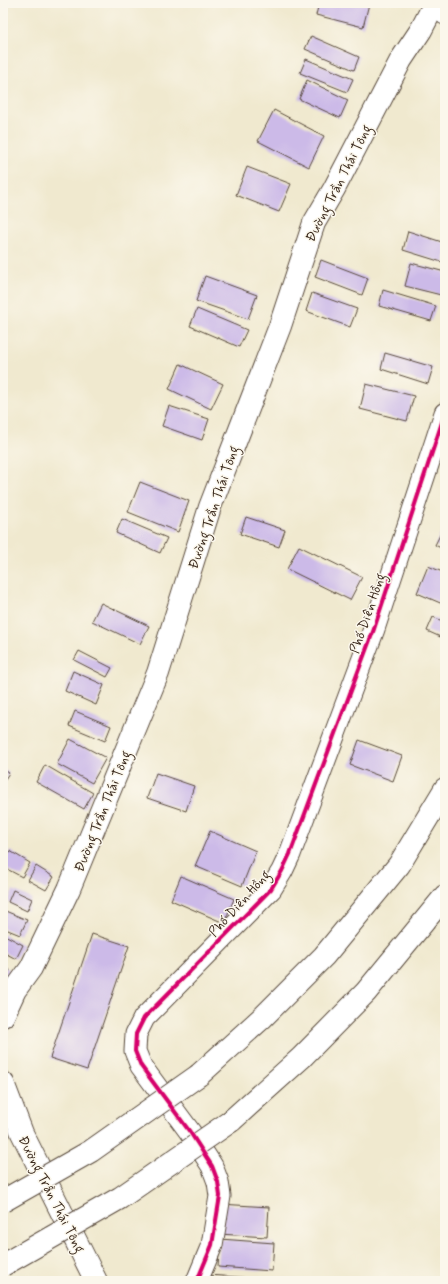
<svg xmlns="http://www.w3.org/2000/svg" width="448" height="1284" viewBox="0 0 448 1284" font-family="Mynerve,sans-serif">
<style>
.building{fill:#ccbae8}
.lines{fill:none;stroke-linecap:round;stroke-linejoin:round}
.minor-casing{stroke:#564739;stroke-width:23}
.primary-casing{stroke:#564739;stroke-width:24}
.motorway-casing{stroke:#564739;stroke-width:24}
.minor{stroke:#fff;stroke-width:21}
.primary{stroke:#fff;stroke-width:22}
.motorway{stroke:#fff;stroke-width:22}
.motorway-bridge-casing{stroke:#564739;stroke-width:24;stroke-linecap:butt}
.motorway-bridge{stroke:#fff;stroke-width:22}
.cycleway-casing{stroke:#fbf7ec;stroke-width:6}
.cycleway{stroke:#d6006c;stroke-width:4}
.labels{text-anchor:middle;stroke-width:3;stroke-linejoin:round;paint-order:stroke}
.street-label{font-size:14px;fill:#3b2a1e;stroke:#fbf7ec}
</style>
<rect width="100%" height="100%" fill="#fbf7ec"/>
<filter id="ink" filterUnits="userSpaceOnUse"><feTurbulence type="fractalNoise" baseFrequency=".025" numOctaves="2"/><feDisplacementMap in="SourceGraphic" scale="8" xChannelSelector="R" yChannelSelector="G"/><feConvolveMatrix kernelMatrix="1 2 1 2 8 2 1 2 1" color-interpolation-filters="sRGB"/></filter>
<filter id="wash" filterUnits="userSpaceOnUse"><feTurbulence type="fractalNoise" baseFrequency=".012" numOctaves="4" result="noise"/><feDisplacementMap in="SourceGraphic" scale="16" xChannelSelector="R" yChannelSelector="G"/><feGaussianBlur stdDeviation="0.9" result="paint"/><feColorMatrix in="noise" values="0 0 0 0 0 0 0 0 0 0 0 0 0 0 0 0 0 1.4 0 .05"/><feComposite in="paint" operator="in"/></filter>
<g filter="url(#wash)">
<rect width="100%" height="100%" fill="#f0e9cf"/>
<g id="blocks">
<g class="building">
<path d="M319,3l50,1 -6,23 -47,-12z"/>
<path d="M311,36l48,21 -5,13 -49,-21z"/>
<path d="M306,59l47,20 -6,13 -47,-19z"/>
<path d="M307,80l41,20 -8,18 -41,-19z"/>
<path d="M274,110l50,26 -15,31 -51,-26z"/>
<path d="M247,167l44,17 -12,28 -43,-17z"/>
<path d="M408,231l37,12v20l-42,-13z"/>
<path d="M321,260l47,18 -6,17 -47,-18z"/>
<path d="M411,263l34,9v24l-40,-10z"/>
<path d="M205,276l52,19 -9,24 -52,-18z"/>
<path d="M383,290l53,16 -5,15 -52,-15z"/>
<path d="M312,293l45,16 -7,18 -44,-16z"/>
<path d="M197,309l50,21 -8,17 -49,-21z"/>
<path d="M385,353l48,14 -5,17 -47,-15z"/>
<path d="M180,364l43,20 -12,25 -42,-20z"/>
<path d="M366,384l48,12 -7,25 -47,-12z"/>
<path d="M169,406l40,13 -7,21 -40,-14z"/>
<path d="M140,482l49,19 -11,31 -50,-20z"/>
<path d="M246,517l39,13 -6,17 -39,-13z"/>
<path d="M122,519l45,19 -7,15 -44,-20z"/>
<path d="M443,529l2,1v20l-10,-5z"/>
<path d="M299,546l63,31 -12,23 -63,-31z"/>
<path d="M428,566l17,7v32l-28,-12z"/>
<path d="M101,603l48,23 -9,18 -48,-23z"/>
<path d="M433,617l12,5v17l-18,-8z"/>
<path d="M79,651l33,17 -5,9 -33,-17z"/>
<path d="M73,671l31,14 -8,20 -31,-14z"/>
<path d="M75,711l36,15 -6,15 -36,-15z"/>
<path d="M70,739l36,19 -14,25 -35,-19z"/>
<path d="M359,740l43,16 -9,25 -43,-16z"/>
<path d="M45,765l48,28 -9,16 -48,-27z"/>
<path d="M3,769l6,4 -6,9z"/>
<path d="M156,773l38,13 -8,25 -39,-13z"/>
<path d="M210,831l46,20 -14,35 -47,-20z"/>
<path d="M10,851l20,12 -8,14 -19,-10v-4z"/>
<path d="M36,866l18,11 -8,13 -18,-10z"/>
<path d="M181,876l53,23 -10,24 -53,-23z"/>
<path d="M13,890l19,9 -5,12 -19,-9z"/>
<path d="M3,910l24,10 -7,15 -17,-7z"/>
<path d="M3,934l20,11 -7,14 -13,-7z"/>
<path d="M92,934l37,12 -42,124 -37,-12z"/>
<path d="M3,966l7,4 -7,11z"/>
<path d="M220,1204l49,3 -2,30 -48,-3z"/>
<path d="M220,1239l54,4 -2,28 -54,-4z"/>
<path d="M207,1275l60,4v2h-61z"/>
</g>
</g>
</g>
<g filter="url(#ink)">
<use href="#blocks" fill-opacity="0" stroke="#564739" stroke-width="1"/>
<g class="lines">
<g class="minor-casing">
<g id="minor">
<path d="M443,3l2,11"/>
<path d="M197,1281l15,-36 8,-49 -2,-14 -6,-16 -22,-34 -49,-66 -6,-15 1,-17 8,-16 127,-129 11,-18 8,-17 84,-225 71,-216"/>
</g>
</g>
<g class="primary-casing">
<g id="primary">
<path d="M3,1016l12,-26 16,-22 38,-79 89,-216 52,-166 70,-181 34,-103 20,-34 67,-129 20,-30 14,-27"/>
<path d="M3,1083l19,50 74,148"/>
</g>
</g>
<g class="motorway-casing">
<g id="motorway">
<path d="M199,1075l64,-58 61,-61 75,-91 46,-76"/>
<path d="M231,1121l70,-63 65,-66 79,-96"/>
</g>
</g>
<use href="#minor" class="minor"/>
<use href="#primary" class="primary"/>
<use href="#motorway" class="motorway"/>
<g class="motorway-bridge-casing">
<g id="motorway-bridge">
<path d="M3,1201l88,-50 108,-76"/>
<path d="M3,1265l117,-67 111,-77"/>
</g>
</g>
<use href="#motorway-bridge" class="motorway-bridge"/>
<g class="cycleway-casing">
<path id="cycleway" d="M197,1281l15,-36 8,-49 -2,-14 -6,-16 -22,-34 -49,-66 -6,-15 1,-17 8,-16 127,-129 11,-18 8,-17 84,-225 71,-216"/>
</g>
<use href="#cycleway" class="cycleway"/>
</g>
</g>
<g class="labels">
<g class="street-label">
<text transform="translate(338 183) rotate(-63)" y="5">Đường Trần Thái Tông</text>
<text transform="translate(213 507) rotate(-71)" y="5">Đường Trần Thái Tông</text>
<text transform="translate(367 613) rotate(-71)" y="5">Phố Diên Hồng</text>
<text transform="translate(102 811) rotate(-68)" y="5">Đường Trần Thái Tông</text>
<text transform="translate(239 903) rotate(-48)" y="5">Phố Diên Hồng</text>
<text transform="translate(52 1194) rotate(63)" y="5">Đường Trần Thái Tông</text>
</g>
</g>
<rect width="448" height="1284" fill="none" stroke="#fbf7ec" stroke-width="16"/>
</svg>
